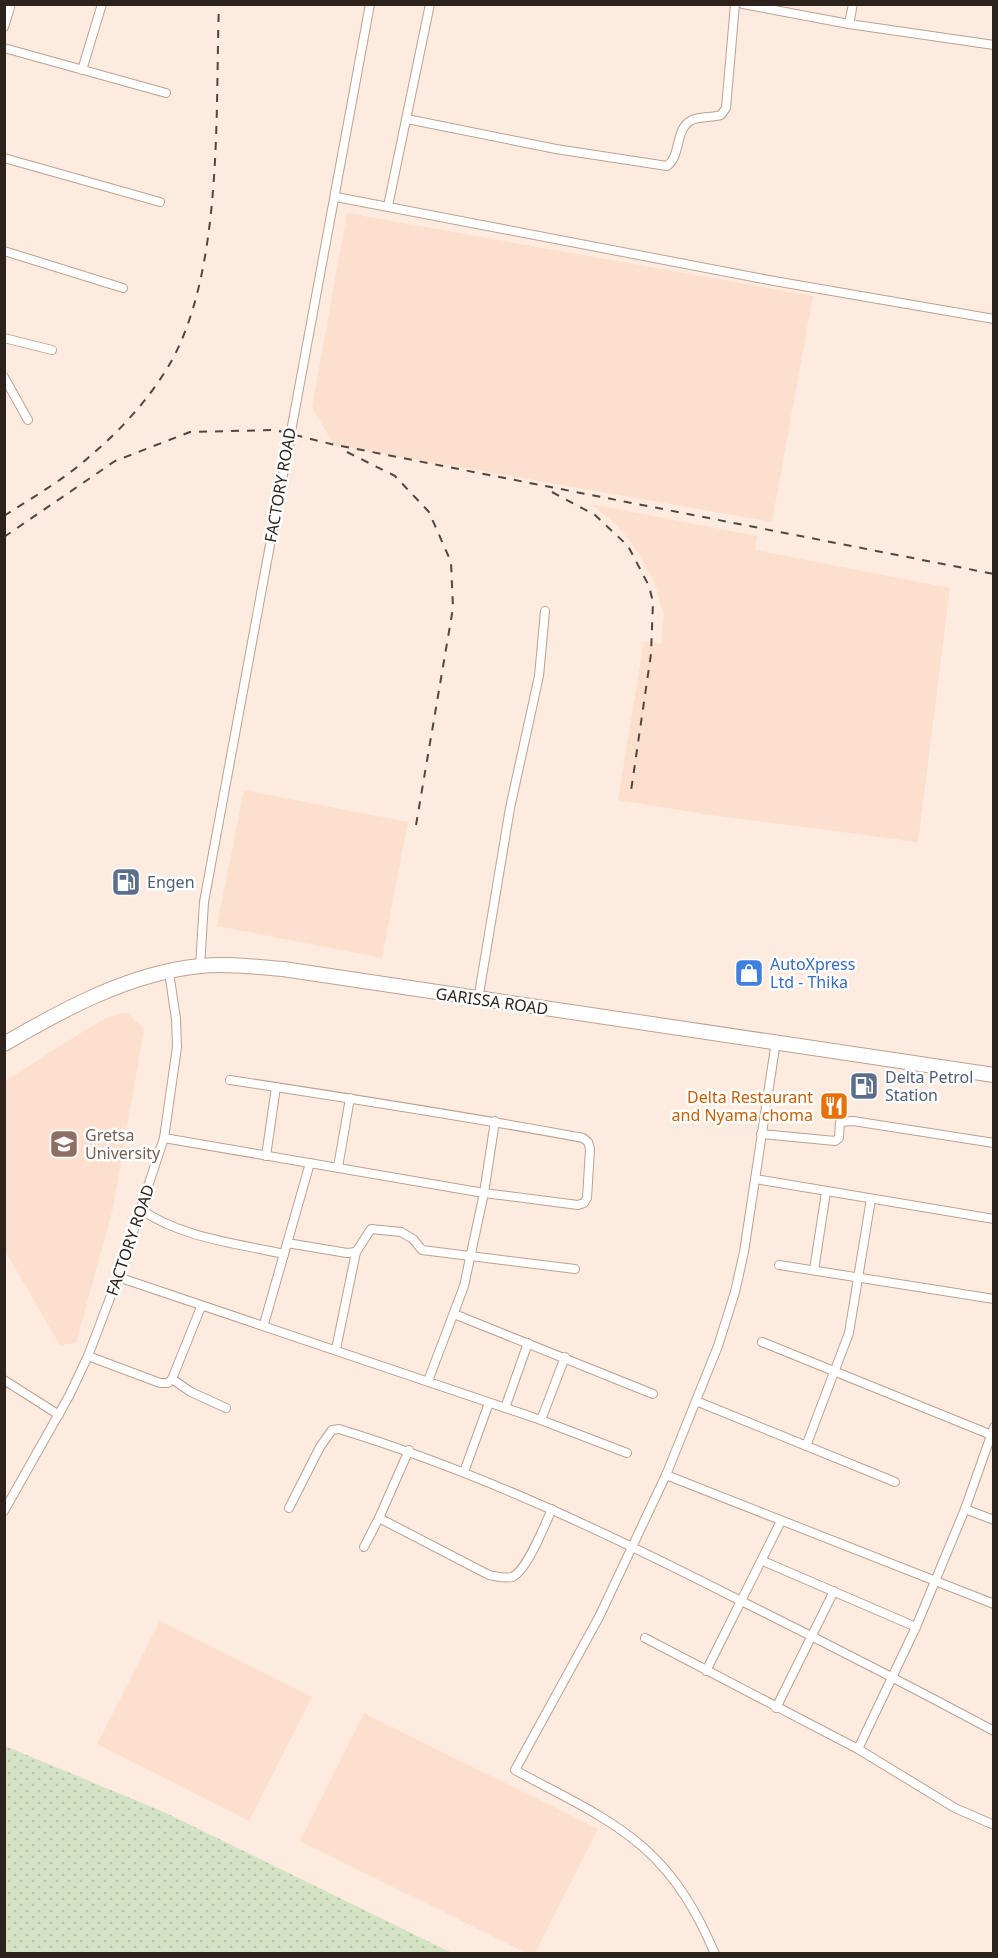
<svg xmlns="http://www.w3.org/2000/svg" width="998" height="1958" viewBox="0 0 998 1958" font-family="'Noto Sans',sans-serif">
<style>
.built{fill:#fcdfcd}
.grass{fill:url(#grass-dots)}
.lines{fill:none;stroke-linecap:round;stroke-linejoin:round}
.street-casing{stroke:#bda190;stroke-width:10}
.highway-casing{stroke:#bda190;stroke-width:16}
.street{stroke:#fff;stroke-width:8}
.highway{stroke:#fff;stroke-width:14}
.rail{stroke:#52473f;stroke-width:2;stroke-dasharray:8 8;stroke-linecap:butt}
.labels{text-anchor:middle;stroke-width:5;stroke-linejoin:round;paint-order:stroke}
.street-label{font-size:16px;fill:#2d231c;stroke:#fff}
.service-label{font-size:16px;fill:#4e5e75;stroke:#fff;text-anchor:start}
.shop-label{font-size:16px;fill:#366cbe;stroke:#fff;text-anchor:start}
.food-label{font-size:16px;fill:#c56008;stroke:#fff;text-anchor:end}
.education-label{font-size:16px;fill:#785e54;stroke:#fff;text-anchor:start}
</style>
<defs>
<pattern id="grass-dots" width="8" height="8" patternUnits="userSpaceOnUse" patternTransform="scale(1.5)"><rect width="8" height="8" fill="#d4e3c4"/><path d="M2 2h.1M6 6h.1" fill="none" stroke="#b6c2a8" stroke-width="1.8" stroke-linecap="round"/></pattern>
</defs>
<rect width="100%" height="100%" fill="#feebe0"/>
<g class="built">
<path d="M347,213l466,83 -41,226 -438,-77 -22,-38z"/>
<path d="M591,504l166,32 -2,14 195,38 -32,254 -214,-28 -86,-14 26,-159 17,3 3,-28 -10,-35 -21,-36 -17,-21z"/>
<path d="M244,790l164,32 -26,136 -165,-32z"/>
<path d="M122,1013l6,1 16,15 -31,179 -37,135 -16,2 -55,-94v-170l98,-62z"/>
<path d="M160,1621l152,76 -63,124 -152,-77z"/>
<path d="M364,1713l234,116 -63,124h-9l-226,-112z"/>
</g>
<path class="grass" d="M5,1746l159,66 288,141h-447z"/>
<g class="lines">
<g class="street-casing">
<g id="street">
<path d="M743,4l106,20 4,-20"/>
<path d="M849,24l145,21"/>
<path d="M4,27l7,-23"/>
<path d="M4,48l162,45"/>
<path d="M82,70l20,-66"/>
<path d="M407,119l149,30 111,17c15,-11 7,-37 25,-46 9,-4 20,-2 29,-5l5,-7 9,-104"/>
<path d="M4,158l156,44"/>
<path d="M336,197l438,84 220,38"/>
<path d="M388,206l42,-202"/>
<path d="M4,251l119,37"/>
<path d="M4,338l48,12"/>
<path d="M4,377l24,43"/>
<path d="M200,966l4,-64 166,-898"/>
<path d="M478,1000l32,-192 29,-132 6,-65"/>
<path d="M230,1080c118,18 236,36 353,58l5,4 2,7 -3,49 -3,5 -6,2 -94,-12 11,-72"/>
<path d="M761,1134l74,7 4,-3 1,-16 13,-1 141,22"/>
<path d="M164,1138l320,55 -20,93 -36,95"/>
<path d="M266,1156l10,-69"/>
<path d="M338,1167l12,-69"/>
<path d="M755,1179l239,40"/>
<path d="M140,1209c42,29 95,34 144,45"/>
<path d="M287,1243l60,10 9,-1"/>
<path d="M779,1265l215,34"/>
<path d="M814,1270l12,-78"/>
<path d="M118,1277l423,143 86,33"/>
<path d="M454,1314l199,80"/>
<path d="M264,1324l46,-161"/>
<path d="M762,1342l232,94"/>
<path d="M336,1349l20,-97 15,-23 30,3 12,7 9,11 153,19"/>
<path d="M88,1356l72,27h8l4,-4 29,-72"/>
<path d="M172,1379l19,13 35,16"/>
<path d="M4,1380l55,35"/>
<path d="M696,1401l199,81"/>
<path d="M505,1408l23,-65"/>
<path d="M541,1420l24,-63"/>
<path d="M994,1427l-29,82 29,11"/>
<path d="M806,1446l43,-113 22,-134"/>
<path d="M409,1450l-30,68 110,57c7,1 15,4 23,2 15,-6 33,-53 40,-68"/>
<path d="M464,1472l25,-69"/>
<path d="M666,1475l328,129"/>
<path d="M289,1508l31,-61 12,-17 7,-1c138,42 268,104 396,169 87,43 173,87 259,133"/>
<path d="M4,1511l65,-115 19,-40 30,-79 46,-139 13,-91 -1,-28 -7,-47"/>
<path d="M364,1547l15,-29"/>
<path d="M763,1561l153,66"/>
<path d="M645,1638l213,111 97,59 39,17"/>
<path d="M706,1671l75,-150"/>
<path d="M776,1708l58,-117"/>
<path d="M858,1749l58,-122 49,-118"/>
<path d="M715,1954c-17,-40 -38,-77 -71,-106 -37,-33 -86,-54 -129,-78l84,-153 67,-142 52,-129 17,-54 9,-40 32,-211"/>
</g>
</g>
<g class="highway-casing">
<path id="highway" d="M4,1044c60,-35 126,-71 196,-78 28,-3 56,1 83,3l711,106"/>
</g>
<use href="#street" class="street"/>
<use href="#highway" class="highway"/>
<g class="rail">
<path d="M347,452l48,24 34,36 22,50 2,46 -38,223"/>
<path d="M552,492l43,23 33,31 21,40 4,16 -2,52 -20,137"/>
<path d="M4,516c29,-19 61,-37 86,-60 30,-25 58,-56 78,-89 56,-94 47,-255 51,-363"/>
<path d="M4,537l111,-76 75,-29 85,-2 56,14 663,130"/>
</g>
</g>
<defs>
<g id="fuel-square" transform="scale(1.5)"><rect x="-9" y="-9" width="18" height="18" rx="4" fill="#5c6f8a" stroke="#fff"/><path d="M-5.5-6h7V0h2V4h1.3V-2.5L3-4.5l.8-.8L6-3V5H2.5V1h-1V6h-7ZM-4.2-4.7v3.2H.2V-4.7Z" fill="#fff"/></g>
<g id="shop-square" transform="scale(1.5)"><rect x="-9" y="-9" width="18" height="18" rx="4" fill="#3f7fe0" stroke="#fff"/><path d="M-5-2.5h2.3a2.7 3.5 0 0 1 5.4 0H5L5.5 6h-11ZM-1.5-2.5h3a1.5 2.3 0 0 0-3 0Z" fill="#fff"/></g>
<g id="restaurant-square" transform="scale(1.5)"><rect x="-9" y="-9" width="18" height="18" rx="4" fill="#e8710a" stroke="#fff"/><path d="M-5-6h1v4h1v-4h1v4h1v-4h1v5L-1.5 .5V6h-2V.5L-5-1ZM5-6V6H3V1.5H1.5Q1.5-4 5-6Z" fill="#fff"/></g>
<g id="university-square" transform="scale(1.5)"><rect x="-9" y="-9" width="18" height="18" rx="4" fill="#8d6e63" stroke="#fff"/><path d="M0-5L7-2L0 1L-7-2ZM-4 1L0 2.5L4 1V4Q0 6-4 4Z" fill="#fff"/></g>
</defs>
<g fill-rule="evenodd">
<use href="#fuel-square" x="126" y="882"/>
<use href="#shop-square" x="749" y="973"/>
<use href="#fuel-square" x="864" y="1086"/>
<use href="#restaurant-square" x="834" y="1106"/>
<use href="#university-square" x="64" y="1144"/>
</g>
<g class="labels">
<g class="street-label">
<text transform="translate(280 485) rotate(-80)" y="6">FACTORY ROAD</text>
<text transform="translate(492 1001) rotate(8)" y="6">GARISSA ROAD</text>
<text transform="translate(130 1240) rotate(-71)" y="6">FACTORY ROAD</text>
</g>
<g class="service-label">
<text x="147" y="888">Engen</text>
<text x="885" y="1083">Delta Petrol<tspan x="885" dy="18">Station</tspan></text>
</g>
<g class="shop-label">
<text x="770" y="970">AutoXpress<tspan x="770" dy="18">Ltd - Thika</tspan></text>
</g>
<g class="food-label">
<text x="813" y="1103">Delta Restaurant<tspan x="813" dy="18">and Nyama choma</tspan></text>
</g>
<g class="education-label">
<text x="85" y="1141">Gretsa<tspan x="85" dy="18">University</tspan></text>
</g>
</g>
<rect width="998" height="1958" fill="none" stroke="#2d231c" stroke-width="12"/>
</svg>
